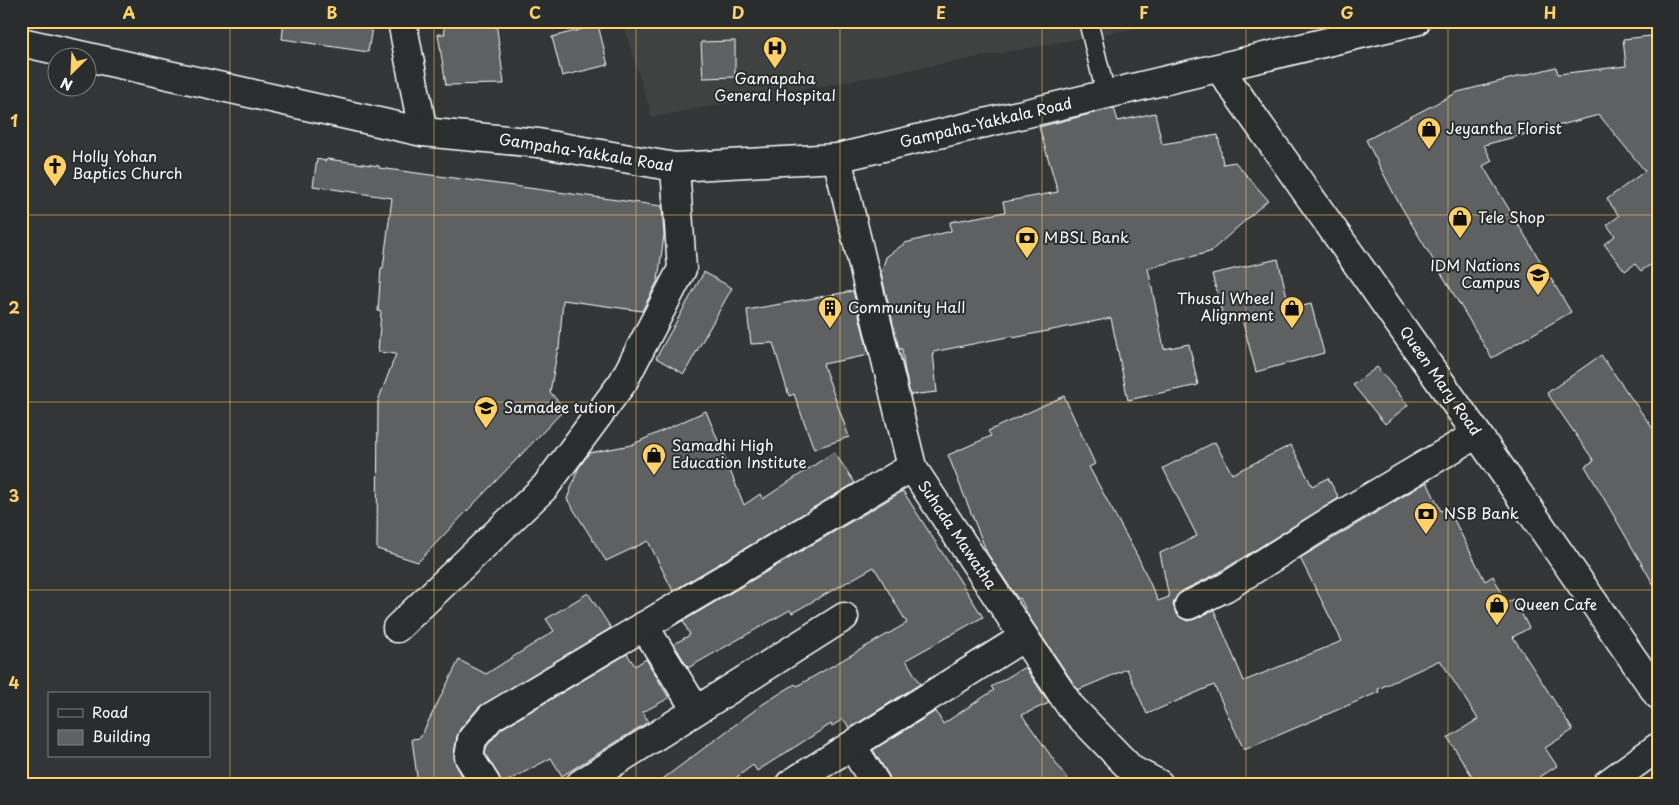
<svg xmlns="http://www.w3.org/2000/svg" width="1679" height="805" viewBox="0 0 1679 805" font-family="'Playpen Sans',sans-serif">
<style>
.built{fill:#404243}
.building{fill:#5f6162;stroke:#fff}
.lines{fill:none;stroke-linecap:round;stroke-linejoin:round}
.service-casing{stroke:#fff;stroke-width:21}
.minor-casing{stroke:#fff;stroke-width:31}
.tertiary-casing{stroke:#fff;stroke-width:31}
.primary-casing{stroke:#fff;stroke-width:31}
.trunk-casing{stroke:#fff;stroke-width:31}
.service{stroke:#2a2d2e;stroke-width:18}
.minor{stroke:#2a2d2e;stroke-width:28}
.tertiary{stroke:#2a2d2e;stroke-width:28}
.primary{stroke:#2a2d2e;stroke-width:28}
.trunk{stroke:#2a2d2e;stroke-width:28}
.grid{fill:none;stroke:#ffd166;stroke-width:1;stroke-opacity:0.55}
.labels{text-anchor:middle;stroke-width:4;stroke-linejoin:round;paint-order:stroke}
.poi-label{font-size:15px;fill:#fff;stroke:#2a2d2e;text-anchor:start}
.street-label{font-size:15px;fill:#fff;stroke:#2a2d2e}
.neatline{fill:none;stroke:#ffd166;stroke-width:2}
.grid-label{font-size:16px;text-anchor:middle;font-weight:bold;fill:#ffd166}
</style>
<rect width="100%" height="100%" fill="#333536"/>
<filter id="ink" filterUnits="userSpaceOnUse"><feTurbulence type="fractalNoise" baseFrequency=".02" numOctaves="2"/><feDisplacementMap in="SourceGraphic" scale="10" xChannelSelector="R" yChannelSelector="G"/><feConvolveMatrix kernelMatrix="1 2 1 2 8 2 1 2 1" color-interpolation-filters="sRGB"/></filter>
<g filter="url(#ink)">
<path class="built" d="M622,21h554l-524,96z"/>
<g class="building">
<path d="M284,21h89l-5,31 -86,-13z"/>
<path d="M443,21h53l8,63 -58,1 -8,-51h7z"/>
<path d="M598,25l10,40 -46,11 -10,-39z"/>
<path d="M1651,36l4,29 3,4v191l-17,11 -6,-7 -10,7 -21,-27 11,-8 -8,-11 12,-9 -12,-17 38,-28 -46,-56 -115,30 8,16 -9,5 88,146 -79,46 -96,-160 -30,-58 92,-48 98,-25 2,7 68,-8 -3,-27z"/>
<path d="M735,41v36l-32,1 -2,-36z"/>
<path d="M1114,108l4,13 37,-8 7,31 56,-9 5,29 12,-2 33,38 -58,52 -62,16 16,81 25,-5 9,41 -70,15 -17,-82 -98,20 -1,-2 -79,16 4,40 -27,3 -6,-29 -2,-17h-3l-18,-76 5,-16 19,-14 46,-12 -1,-9 55,-10 -2,-10 55,-10 -19,-65z"/>
<path d="M317,159l9,2 1,-2 52,7v2l283,38 2,29 -6,45 -16,31 -79,-11 -4,49 -1,-1 -8,44 15,17 -147,153 -41,-13 1,-148 18,-47 -18,-2 3,-40 -3,-1 3,-43h2l9,-70 -79,-12z"/>
<path d="M1278,259l12,50 21,-5 13,49 -68,19 -14,-53 -17,5 -13,-50z"/>
<path d="M704,272l28,16 -48,86 -28,-16z"/>
<path d="M853,291l16,64 -46,9 26,73 -35,12 -20,-55 -5,2 -16,-53 -22,1 -4,-34z"/>
<path d="M1601,355l57,81v156l-73,-126 9,-5 -47,-68z"/>
<path d="M1377,367l31,38 -23,19 -32,-39z"/>
<path d="M1064,396l31,68 -6,3 50,92 19,42 11,-4 -9,-44 37,-17 -34,-68 52,-26 17,32 59,-29 21,41 16,-8 11,20 -121,75 -36,18 -6,6 -3,7 2,7 6,7 7,3 7,-2 19,-9 30,71 98,-40 -42,-83 127,-76 14,29 7,-3 37,73 8,-5 14,27 7,-4 15,29 -16,9 60,93 -28,18 12,18 -28,18h-52l-29,-46 30,-19 -38,-59 -62,29 1,3 -135,58 -30,-65 -67,29 -20,-45 -49,21 -49,-73 -9,-19 -2,1 -31,-46 -39,-98 43,-19 -3,-5z"/>
<path d="M706,411l38,94 16,-11 3,5 71,-47 21,31 -182,108 -25,-50 -42,20 -39,-62 11,-30 11,-16 42,-8z"/>
<path d="M903,491l80,126 -77,43 14,24 -70,44 -7,-9 -11,7 -1,-2 -74,47 -4,-6 -25,19h-72l107,-80 32,-20 2,2 110,-63 -33,-56 -82,46 -2,-3 -102,58 -14,-24 16,-9 -7,-14z"/>
<path d="M588,593l23,35 -132,79 -19,22 -3,7 -3,18 2,11 11,19h-49l-6,-45 8,-1 39,-78 27,14 68,-43 -8,-12z"/>
<path d="M627,654l8,12 11,-7 23,39 -26,14 5,10 -86,54 -11,-18 -49,26 -3,-8 -14,-22 2,-8 14,-17z"/>
<path d="M1025,667l24,36 -27,12 49,69h-179l-3,-8 -16,-26 63,-39 7,13 51,-34 -3,-3z"/>
</g>
<g class="lines">
<g class="service-casing">
<path id="service" d="M1088,21l18,74"/>
</g>
<g class="minor-casing">
<g id="minor">
<path d="M402,21l21,111"/>
<path d="M1189,605l37,-18 96,-61 155,-92"/>
<path d="M644,626l52,84"/>
<path d="M397,628l148,-141 78,-105 59,-113 -7,-102"/>
<path d="M1024,637l46,69 62,64 27,14"/>
<path d="M852,746l24,38"/>
<path d="M486,784l-17,-27 3,-18 19,-22 421,-250"/>
<path d="M580,784l264,-167"/>
<path d="M790,784l234,-147 -112,-170 -75,-309"/>
</g>
</g>
<g class="tertiary-casing">
<path id="tertiary" d="M1607,784l51,-37"/>
</g>
<g class="primary-casing">
<path id="primary" d="M1219,68l258,366 181,261"/>
</g>
<g class="trunk-casing">
<path id="trunk" d="M21,42l402,90 115,11 137,24 162,-9 579,-137"/>
</g>
<use href="#service" class="service"/>
<use href="#minor" class="minor"/>
<use href="#tertiary" class="tertiary"/>
<use href="#primary" class="primary"/>
<use href="#trunk" class="trunk"/>
</g>
</g>
<path class="grid" d="M230,21v763M434,21v763M636,21v763M840,21v763M1042,21v763M1246,21v763M1448,21v763M21,215h1637M21,402h1637M21,590h1637"/>
<defs>
<g id="hospital-pin" transform="scale(1.25)"><path d="M0 17L-7.5 6A9.5 9.5 0 1 1 7.5 6Z" fill="#ffd166" stroke="#2a2d2e"/><path d="M-5-5h3v3.5h4V-5h3V5h-3V1.5h-4V5h-3Z" fill="#111"/></g>
<g id="shop-pin" transform="scale(1.25)"><path d="M0 17L-7.5 6A9.5 9.5 0 1 1 7.5 6Z" fill="#ffd166" stroke="#2a2d2e"/><path d="M-5-2.5h2.3a2.7 3.5 0 0 1 5.4 0H5L5.5 6h-11ZM-1.5-2.5h3a1.5 2.3 0 0 0-3 0Z" fill="#111"/></g>
<g id="church-pin" transform="scale(1.25)"><path d="M0 17L-7.5 6A9.5 9.5 0 1 1 7.5 6Z" fill="#ffd166" stroke="#2a2d2e"/><path d="M-1.2-6h2.4v3.5h3.3v2.4h-3.3V6h-2.4V-.1h-3.3v-2.4h3.3Z" fill="#111"/></g>
<g id="bank-pin" transform="scale(1.25)"><path d="M0 17L-7.5 6A9.5 9.5 0 1 1 7.5 6Z" fill="#ffd166" stroke="#2a2d2e"/><path d="M-6-4H6V4H-6ZM0-2.3a2.3 2.3 0 1 0 0 4.6a2.3 2.3 0 1 0 0-4.6Z" fill="#111"/></g>
<g id="university-pin" transform="scale(1.25)"><path d="M0 17L-7.5 6A9.5 9.5 0 1 1 7.5 6Z" fill="#ffd166" stroke="#2a2d2e"/><path d="M0-5L7-2L0 1L-7-2ZM-4 1L0 2.5L4 1V4Q0 6-4 4Z" fill="#111"/></g>
<g id="building-pin" transform="scale(1.25)"><path d="M0 17L-7.5 6A9.5 9.5 0 1 1 7.5 6Z" fill="#ffd166" stroke="#2a2d2e"/><path d="M-4-6H4V6H1V3H-1V6H-4ZM-2.5-4.3h1.7v1.8h-1.7ZM.8-4.3h1.7v1.8H.8ZM-2.5-1h1.7V.8h-1.7ZM.8-1h1.7V.8H.8Z" fill="#111"/></g>
</defs>
<g fill-rule="evenodd">
<use href="#hospital-pin" x="775" y="48"/>
<use href="#shop-pin" x="1429" y="129"/>
<use href="#church-pin" x="55" y="166"/>
<use href="#shop-pin" x="1460" y="218"/>
<use href="#bank-pin" x="1027" y="238"/>
<use href="#university-pin" x="1538" y="275"/>
<use href="#building-pin" x="830" y="308"/>
<use href="#shop-pin" x="1292" y="308"/>
<use href="#university-pin" x="486" y="408"/>
<use href="#shop-pin" x="654" y="455"/>
<use href="#bank-pin" x="1426" y="514"/>
<use href="#shop-pin" x="1497" y="605"/>
</g>
<g class="labels">
<g class="poi-label">
<text x="775" y="84" text-anchor="middle">Gamapaha<tspan x="775" dy="17">General Hospital</tspan></text>
<text x="1446" y="134">Jeyantha Florist</text>
<text x="72" y="162">Holly Yohan<tspan x="72" dy="17">Baptics Church</tspan></text>
<text x="1478" y="223">Tele Shop</text>
<text x="1044" y="243">MBSL Bank</text>
<text x="1520" y="271" text-anchor="end">IDM Nations<tspan x="1520" dy="17">Campus</tspan></text>
<text x="1274" y="304" text-anchor="end">Thusal Wheel<tspan x="1274" dy="17">Alignment</tspan></text>
<text x="848" y="313">Community Hall</text>
<text x="504" y="413">Samadee tution</text>
<text x="672" y="451">Samadhi High<tspan x="672" dy="17">Education Institute</tspan></text>
<text x="1444" y="519">NSB Bank</text>
<text x="1514" y="610">Queen Cafe</text>
</g>
<g class="street-label">
<text transform="translate(986 123) rotate(-13)" y="5">Gampaha-Yakkala Road</text>
<text transform="translate(586 153) rotate(9)" y="5">Gampaha-Yakkala Road</text>
<text transform="translate(1440 381) rotate(55)" y="5">Queen Mary Road</text>
<text transform="translate(957 535) rotate(56)" y="5">Suhada Mawatha</text>
</g>
</g>
<rect width="1679" height="805" fill="none" stroke="#2a2d2e" stroke-width="55"/>
<rect x="48" y="692" width="162" height="65" fill="#2a2d2e" stroke="#7f8182"/>
<rect x="58" y="709" width="25" height="8" fill="#2a2d2e" stroke="#7f8182"/>
<text x="92" y="718" font-size="15" fill="#ffffff">Road</text>
<rect x="58" y="730" width="25" height="15" fill="#5f6162" stroke="#7f8182"/>
<text x="92" y="742" font-size="15" fill="#ffffff">Building</text>
<g transform="translate(72 72) rotate(204)"><circle r="24" fill="#2a2d2e" stroke="#7f8182"/>
<path d="M0-4L9 19L0 12L-9 19Z" fill="#ffd166"/>
<text y="-8" font-size="14" font-weight="bold" text-anchor="middle" fill="#ffffff">N</text>
</g>
<rect x="28" y="28" width="1624" height="750" class="neatline"/>
<g class="grid-label">
<text x="129" y="19">A</text>
<text x="332" y="19">B</text>
<text x="535" y="19">C</text>
<text x="738" y="19">D</text>
<text x="941" y="19">E</text>
<text x="1144" y="19">F</text>
<text x="1347" y="19">G</text>
<text x="1550" y="19">H</text>
<text x="14" y="127">1</text>
<text x="14" y="314">2</text>
<text x="14" y="502">3</text>
<text x="14" y="689">4</text>
</g>
</svg>
